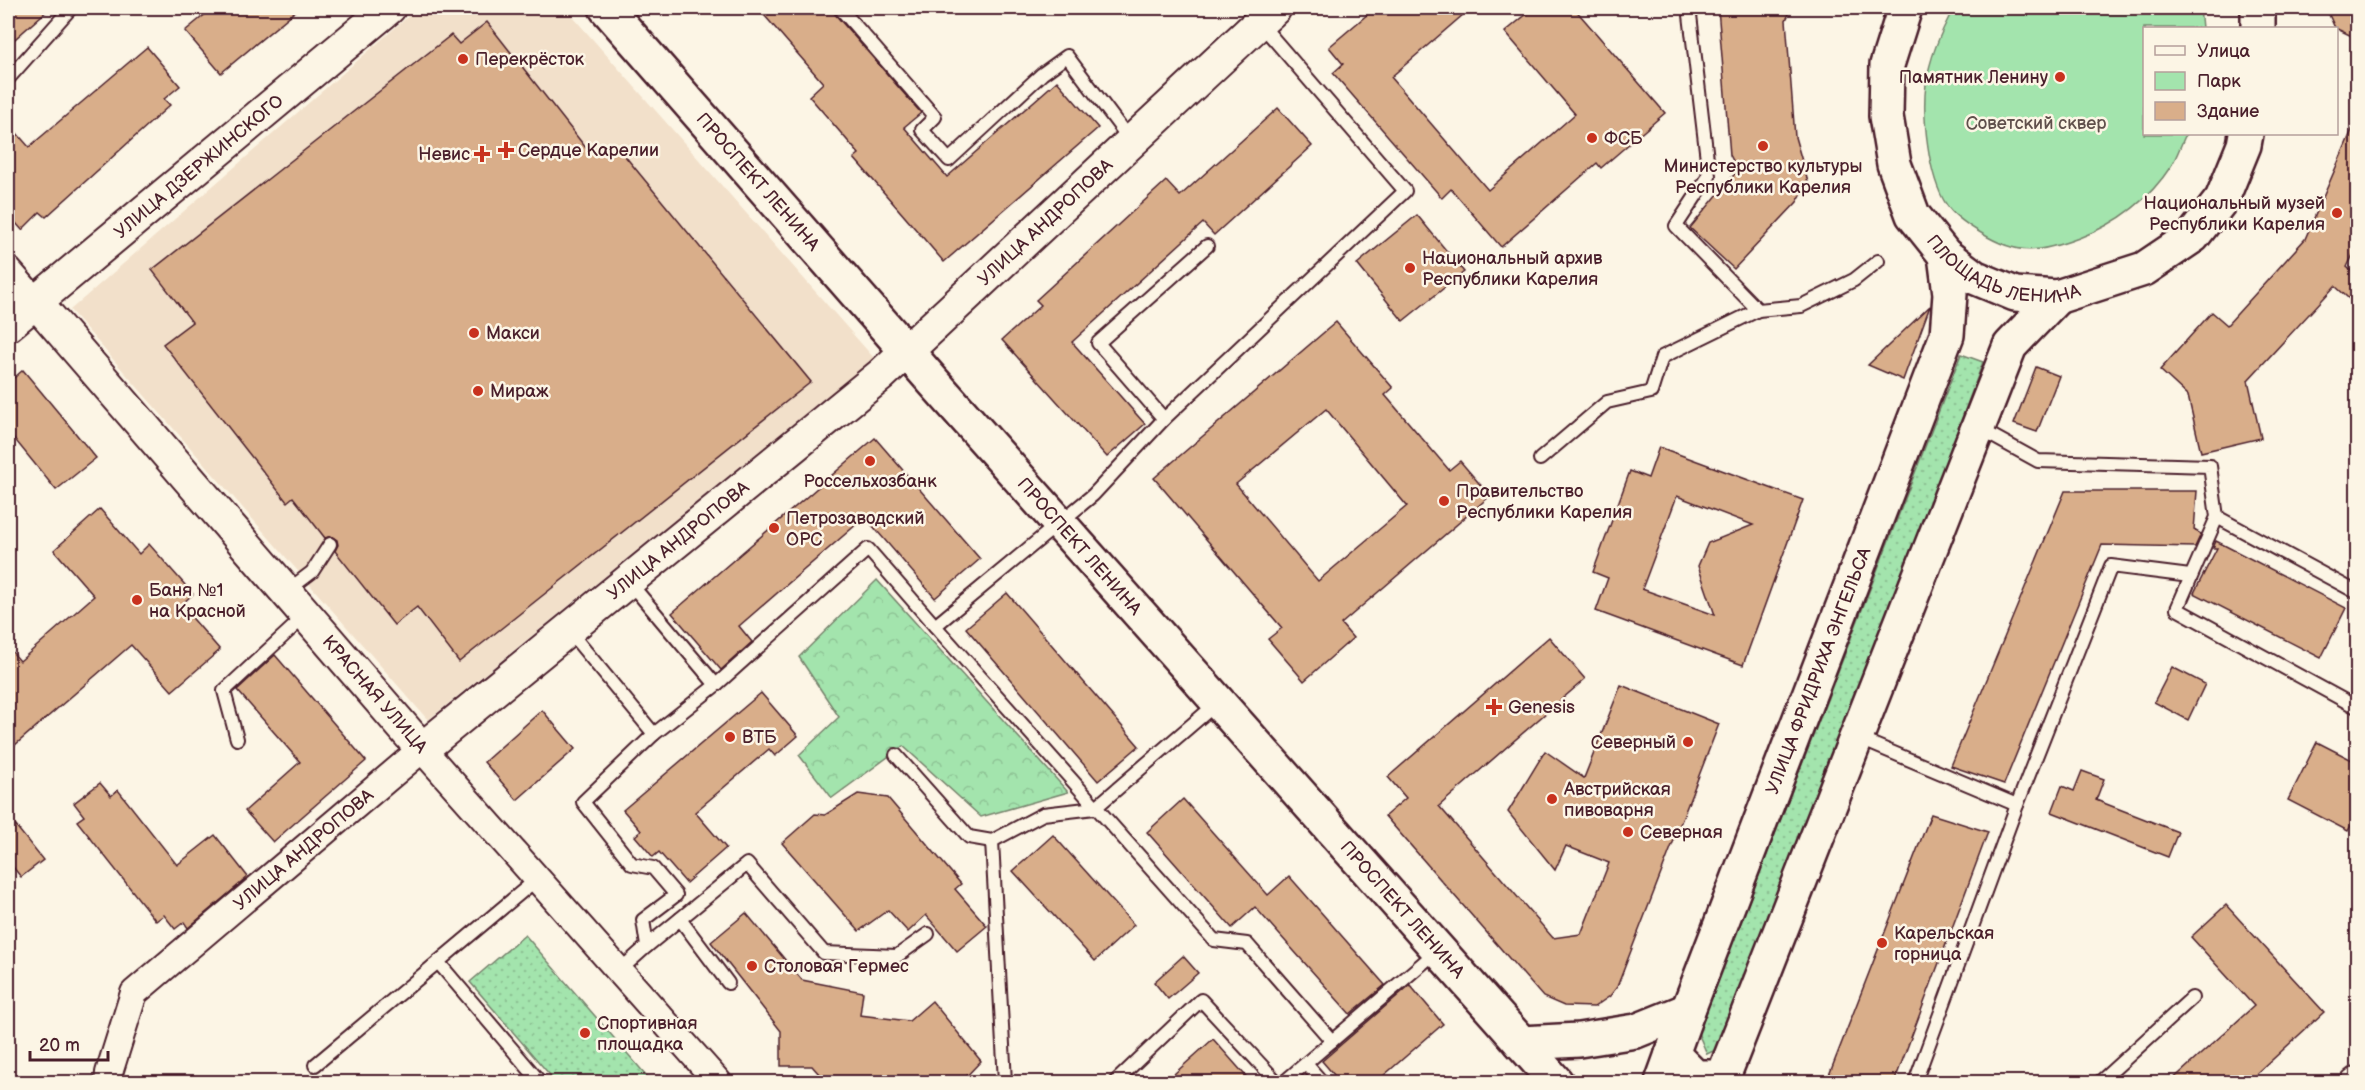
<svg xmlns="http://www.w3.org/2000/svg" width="2365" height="1090" viewBox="0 0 2365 1090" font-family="'Balsamiq Sans',sans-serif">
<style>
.built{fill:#f2e0ca}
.grass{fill:url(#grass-dots);stroke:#76826c;stroke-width:1.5}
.forest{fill:url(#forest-crowns);stroke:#76826c;stroke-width:1.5}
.green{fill:#a3e4ad;stroke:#76826c;stroke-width:1.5}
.building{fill:#d9ae8a;stroke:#4a1f2b;stroke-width:1.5;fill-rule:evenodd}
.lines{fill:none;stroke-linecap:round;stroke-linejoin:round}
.service-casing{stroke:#4a1f2b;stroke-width:16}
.minor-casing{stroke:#4a1f2b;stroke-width:30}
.tertiary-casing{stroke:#4a1f2b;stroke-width:36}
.secondary-casing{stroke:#4a1f2b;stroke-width:38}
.service{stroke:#fcf5e5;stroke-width:12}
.minor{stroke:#fcf5e5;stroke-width:26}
.tertiary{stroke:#fcf5e5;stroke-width:32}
.secondary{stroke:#fcf5e5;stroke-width:33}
.poi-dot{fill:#c8321e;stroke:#fcf5e5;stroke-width:2}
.labels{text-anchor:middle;stroke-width:5;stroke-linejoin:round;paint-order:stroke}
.poi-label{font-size:18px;fill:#4a1f2b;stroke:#fcf5e5;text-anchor:start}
.park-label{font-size:18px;fill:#60504c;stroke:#fcf5e5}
.street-label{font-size:18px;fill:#4a1f2b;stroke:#fcf5e5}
</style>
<defs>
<pattern id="grass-dots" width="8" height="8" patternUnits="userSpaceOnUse" patternTransform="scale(1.5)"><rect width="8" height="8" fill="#a3e4ad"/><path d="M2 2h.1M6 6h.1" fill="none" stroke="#8ec395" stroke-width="1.8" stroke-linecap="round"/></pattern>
<pattern id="forest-crowns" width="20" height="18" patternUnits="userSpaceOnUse" patternTransform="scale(1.5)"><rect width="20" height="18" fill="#a3e4ad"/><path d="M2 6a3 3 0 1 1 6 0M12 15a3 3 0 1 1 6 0" fill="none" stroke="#8ec395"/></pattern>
</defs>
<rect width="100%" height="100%" fill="#fcf5e5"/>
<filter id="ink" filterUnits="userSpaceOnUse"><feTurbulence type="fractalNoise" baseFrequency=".0167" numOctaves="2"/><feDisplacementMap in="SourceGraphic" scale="12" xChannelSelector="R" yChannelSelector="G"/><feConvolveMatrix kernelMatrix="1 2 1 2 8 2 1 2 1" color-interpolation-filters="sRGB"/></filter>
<g filter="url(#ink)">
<path class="built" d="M418,8h147l309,350 -446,362 -358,-410z"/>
<g class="grass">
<path d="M1961,354l22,8 -255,682 -21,10 -9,-21z"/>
<path d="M525,935l127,147h-96l-86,-100z"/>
</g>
<path class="forest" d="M877,580l191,212 -87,25 -78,-71 -71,52 -33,-43 40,-38 -40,-60z"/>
<path class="green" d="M1954,8h246l2,20h-58v106h42c-5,10 -9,23 -15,32 -22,34 -55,58 -92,72 -40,15 -61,18 -98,-5 -12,-7 -28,-18 -35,-29 -18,-28 -24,-88 -20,-120 4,-27 15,-53 28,-76z"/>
<g class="building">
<path d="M8,8h42l-42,37z"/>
<path d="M213,8h86l-78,65 -36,-42z"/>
<path d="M758,8h74l2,5 87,100 -17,14 43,50 110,-96 41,47 -154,134 -90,-104 5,-4 -50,-58 14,-13z"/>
<path d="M1375,8h96l-80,69 97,113 87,-76 -70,-82 29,-24h40l91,105 -64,55 -4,-5 -96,84 -50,-58 -9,9 -109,-125 10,-9 -14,-17z"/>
<path d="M1718,8h74l-6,12 9,117 13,45 -11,20 -63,67 -44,-41 48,-58 -8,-15z"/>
<path d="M2326,8h32v31l-23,-11z"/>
<path d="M487,22l99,126 34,2 191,232 -352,280 -42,-55 -23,18 -59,-74 3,-6 -1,-5 -6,-4 -6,2 -32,-41 -6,5 -124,-158 29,-22 -40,-52 299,-235 8,9z"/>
<path d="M147,47l33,39 -16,13 6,6 -124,112 -6,-5 -18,18 -14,-16v-91l21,24z"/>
<path d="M1278,108l34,38 -98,89 -11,-12 -131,119 73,82 -38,33 -105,-117 39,-35 -5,-5 130,-119 14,15z"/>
<path d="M2358,116v129l-11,22 11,10v30l-23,-21 -87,94 13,58 -60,14 -13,-56 -28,-26 52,-58 15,13 78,-86z"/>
<path d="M1417,215l47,57 -61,49 -46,-57z"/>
<path d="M1930,306l-27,74 -35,-15z"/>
<path d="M1336,322l57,66 -8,7 64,75 11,-9 30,35 -149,128 12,14 -49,43 -36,-42 14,-11 -128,-150zM1326,409l81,97 -89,75 -82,-97z"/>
<path d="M2036,367l23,9 -22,56 -23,-8z"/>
<path d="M23,370l73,88 -40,32 -48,-59v-48z"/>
<path d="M875,438l105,121 -45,39 -70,-81 -126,109 13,16 -31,28 -49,-57z"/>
<path d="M1659,447l144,53 -60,165 -147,-54 12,-33 -15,-6 37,-101 18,7zM1677,496l76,29 -45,18 -10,23 17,49 -73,-26z"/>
<path d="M2065,491h132l-3,39 7,4 -6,13 -93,-2 -98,239 -53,-18z"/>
<path d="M100,509l39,45 10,-10 44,50 -12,11 39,45 -48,41 -41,-46 -123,106v-104l12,14 74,-65 -40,-46z"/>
<path d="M2216,541l130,67 -25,50 -127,-65 23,-45h-4z"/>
<path d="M1007,593l132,153 -41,35 -132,-153z"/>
<path d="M1549,637l36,42 -146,127 114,132 28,-4 28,-71 -43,-17 -11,24 -47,-58 37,-61 39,27 37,-93 98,39 -102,263 -7,9 -16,11 -30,-1 -21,-9 -158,-181 21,-18 -18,-21z"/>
<path d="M275,655l91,106 -93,81 -28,-31 55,-49 -63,-72z"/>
<path d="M2172,667l33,17 -17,36 -34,-18z"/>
<path d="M761,693l37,43 -23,20 -6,-7 -74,63 31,36 -40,35 -27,-31 -6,5 -18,-21 6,-5 -18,-21z"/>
<path d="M542,710l33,39 -58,51 -33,-38z"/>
<path d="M2317,742l41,21v50l-10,18 -60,-31z"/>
<path d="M2082,771l22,8 -8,21 82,32 -10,25 -116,-45 10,-26 12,5z"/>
<path d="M100,783l11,13 7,-6 59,75 38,-30 33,42 -60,51 -4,-6 -9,7 -11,-14 -8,6 -79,-100 7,-5 -10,-13z"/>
<path d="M858,794l30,4 73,86 -6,5 32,37 -30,25 -31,-36 -18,17 -20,-22 -29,21 -77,-88 33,-29 10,1z"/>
<path d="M1183,799l85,96 21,-19 96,109 -35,29 -95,-107 -23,21 -85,-96z"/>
<path d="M1931,814l57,18 -94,251h-68z"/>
<path d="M8,816l35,44 -22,17 -13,-16z"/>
<path d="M1053,835l81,90 -39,36 -82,-90z"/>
<path d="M2226,905l98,107 -77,71h-78l85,-77 -63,-69z"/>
<path d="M746,913l56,67 61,12 -3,23 49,6 23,-20 49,60 -21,22h-133l-15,-17h-31v-35l-70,-89z"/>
<path d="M1183,956l15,17 -30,26 -14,-17z"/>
<path d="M1410,985l33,39 -68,59h-34l-19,-22z"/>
<path d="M1213,1039l39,44h-88z"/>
</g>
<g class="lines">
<g class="service-casing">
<g id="service">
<path d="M840,8l95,109 -13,13 27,30 93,-86 25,-18 63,84"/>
<path d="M1692,8l-2,7 19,161 -33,50 82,84"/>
<path d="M8,79l63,-71"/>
<path d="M1164,419l-66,-76 109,-97"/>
<path d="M1978,428l60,33 172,5 7,51 -40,92 181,99"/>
<path d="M1540,459l67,-57 44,-10 11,-35 96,-47 43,-4 53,-26 24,-19"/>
<path d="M2217,517l141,76"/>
<path d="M629,582l87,103 152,-136 67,77 158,-131 71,-76 241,-228 -146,-169"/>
<path d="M287,591l25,-19 18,-28"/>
<path d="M935,626l279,314 33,4 85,97"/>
<path d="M569,631l85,103"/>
<path d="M1858,738l159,67"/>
<path d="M237,739l-13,-48 81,-75"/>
<path d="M896,755l73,82 23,4 51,-27 52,-6 122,-105"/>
<path d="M992,841l13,241"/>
<path d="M680,919l48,64"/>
<path d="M647,946l100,-82 77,89 73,3 31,-22"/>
<path d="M438,962l102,120"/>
<path d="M619,971l28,-25 -4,-26 33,-25 -23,-27 -21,-4 -49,-62 71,-68 62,-49"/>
<path d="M1306,1064l16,18"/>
<path d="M315,1065l222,-186"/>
<path d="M1115,1082l86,-82 76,82"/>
<path d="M1284,1082l153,-131"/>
<path d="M1915,1082l102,-277 94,-239 79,10"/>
<path d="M2100,1082l92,-84"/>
</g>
</g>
<g class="minor-casing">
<g id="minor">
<path d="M8,270l28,32"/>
<path id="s1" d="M108,1082l1,-9 25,-80 288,-244 296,333"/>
<path d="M2354,1082l4,-3"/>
</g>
</g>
<g class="tertiary-casing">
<g id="tertiary">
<path id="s2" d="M36,302l386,447 459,-374 394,-367"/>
<path id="s3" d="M8,325l381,-317"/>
</g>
</g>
<g class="secondary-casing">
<g id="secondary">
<path id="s4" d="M606,8l325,371 625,703"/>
<path id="s5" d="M1905,8l-18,57 -1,51 8,48 19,51 32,40 29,22 41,17 42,3 87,-28 49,-33 29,-37 22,-54 2,-11"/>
<path d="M2258,8v20"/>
<path d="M1521,1043l58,-3 57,-9 52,-21"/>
<path d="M1672,1054l23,23h29"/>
<path id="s6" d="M1662,1082l26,-72 259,-675 3,-41 -5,-39"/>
<path d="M1721,1082l289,-736 47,-49"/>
</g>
</g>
<use href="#service" class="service"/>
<use href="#minor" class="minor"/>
<use href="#tertiary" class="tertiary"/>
<use href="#secondary" class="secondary"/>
</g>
</g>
<g class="poi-dot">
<circle cx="463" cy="59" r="6"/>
<circle cx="2060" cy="77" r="6"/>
<circle cx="1592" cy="138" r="6"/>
<circle cx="1763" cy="146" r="6"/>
<path d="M503 141h6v6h6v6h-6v6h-6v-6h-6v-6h6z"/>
<path d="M479 145h6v6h6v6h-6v6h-6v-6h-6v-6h6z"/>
<circle cx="2337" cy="213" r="6"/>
<circle cx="1410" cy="268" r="6"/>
<circle cx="474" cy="333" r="6"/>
<circle cx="478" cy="391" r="6"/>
<circle cx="870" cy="461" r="6"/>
<circle cx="1444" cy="501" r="6"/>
<circle cx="774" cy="528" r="6"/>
<circle cx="137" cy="600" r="6"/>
<path d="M1491 698h6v6h6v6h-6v6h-6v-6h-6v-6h6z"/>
<circle cx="730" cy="737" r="6"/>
<circle cx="1688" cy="742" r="6"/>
<circle cx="1552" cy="799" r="6"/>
<circle cx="1628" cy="832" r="6"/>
<circle cx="1882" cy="943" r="6"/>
<circle cx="752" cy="966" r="6"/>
<circle cx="585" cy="1033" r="6"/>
</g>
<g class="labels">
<g class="poi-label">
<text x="475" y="65">Перекрёсток</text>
<text x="2048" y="83" text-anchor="end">Памятник Ленину</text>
<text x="1604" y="144">ФСБ</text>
<text x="518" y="156">Сердце Карелии</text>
<text x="470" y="160" text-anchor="end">Невис</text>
<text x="1763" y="172" text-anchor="middle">Министерство культуры<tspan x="1763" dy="21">Республики Карелия</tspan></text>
<text x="2325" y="209" text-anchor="end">Национальный музей<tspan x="2325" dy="21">Республики Карелия</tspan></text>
<text x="1422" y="264">Национальный архив<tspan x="1422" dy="21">Республики Карелия</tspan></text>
<text x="486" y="339">Макси</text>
<text x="490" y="397">Мираж</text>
<text x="870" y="487" text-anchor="middle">Россельхозбанк</text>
<text x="1456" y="497">Правительство<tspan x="1456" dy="21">Республики Карелия</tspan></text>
<text x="786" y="524">Петрозаводский<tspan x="786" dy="21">ОРС</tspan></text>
<text x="149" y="596">Баня №1<tspan x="149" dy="21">на Красной</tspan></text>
<text x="1508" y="713">Genesis</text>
<text x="742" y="743">ВТБ</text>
<text x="1676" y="748" text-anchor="end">Северный</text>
<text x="1564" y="795">Австрийская<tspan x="1564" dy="21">пивоварня</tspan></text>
<text x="1640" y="838">Северная</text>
<text x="1894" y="939">Карельская<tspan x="1894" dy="21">горница</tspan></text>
<text x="764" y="972">Столовая Гермес</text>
<text x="597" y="1029">Спортивная<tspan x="597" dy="21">площадка</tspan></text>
</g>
<g class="park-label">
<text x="2036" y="129">Советский сквер</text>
</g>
<g class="street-label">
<text dy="6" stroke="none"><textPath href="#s3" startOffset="248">УЛИЦА ДЗЕРЖИНСКОГО</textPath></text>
<text dy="6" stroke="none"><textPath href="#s4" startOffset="231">ПРОСПЕКТ ЛЕНИНА</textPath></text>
<text dy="6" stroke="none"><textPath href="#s2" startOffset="1407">УЛИЦА АНДРОПОВА</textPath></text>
<text dy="6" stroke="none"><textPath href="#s5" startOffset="327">ПЛОЩАДЬ ЛЕНИНА</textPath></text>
<text dy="6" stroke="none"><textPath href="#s2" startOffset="921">УЛИЦА АНДРОПОВА</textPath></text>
<text dy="6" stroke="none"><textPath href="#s4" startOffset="717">ПРОСПЕКТ ЛЕНИНА</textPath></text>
<text dy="6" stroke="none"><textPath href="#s6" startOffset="440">УЛИЦА ФРИДРИХА ЭНГЕЛЬСА</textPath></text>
<text transform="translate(375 694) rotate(49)" y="6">КРАСНАЯ УЛИЦА</text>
<text dy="6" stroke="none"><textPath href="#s1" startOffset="315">УЛИЦА АНДРОПОВА</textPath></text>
<text dy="6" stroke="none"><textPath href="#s4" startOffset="1203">ПРОСПЕКТ ЛЕНИНА</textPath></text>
</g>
</g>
<rect width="2365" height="1090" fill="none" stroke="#fcf5e5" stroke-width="30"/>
<rect x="15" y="15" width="2335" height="1060" fill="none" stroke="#4a1f2b" stroke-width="2" filter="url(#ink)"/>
<rect x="2143" y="27" width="195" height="108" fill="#fcf5e5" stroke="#b59f9b" stroke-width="1.5"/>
<rect x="2155" y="46" width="30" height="9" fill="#fcf5e5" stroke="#b59f9b" stroke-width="1.5"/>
<text x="2197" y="57" font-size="18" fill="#4a1f2b">Улица</text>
<rect x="2155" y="72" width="30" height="18" fill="#a3e4ad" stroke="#b59f9b" stroke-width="1.5"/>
<text x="2197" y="87" font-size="18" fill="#4a1f2b">Парк</text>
<rect x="2155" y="102" width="30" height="18" fill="#d9ae8a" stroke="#b59f9b" stroke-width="1.5"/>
<text x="2197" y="117" font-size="18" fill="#4a1f2b">Здание</text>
<path d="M30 1051v9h78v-9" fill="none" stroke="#4a1f2b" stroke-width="3"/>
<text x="39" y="1051" font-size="18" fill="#4a1f2b" stroke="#fcf5e5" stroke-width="4.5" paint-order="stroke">20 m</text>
</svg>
